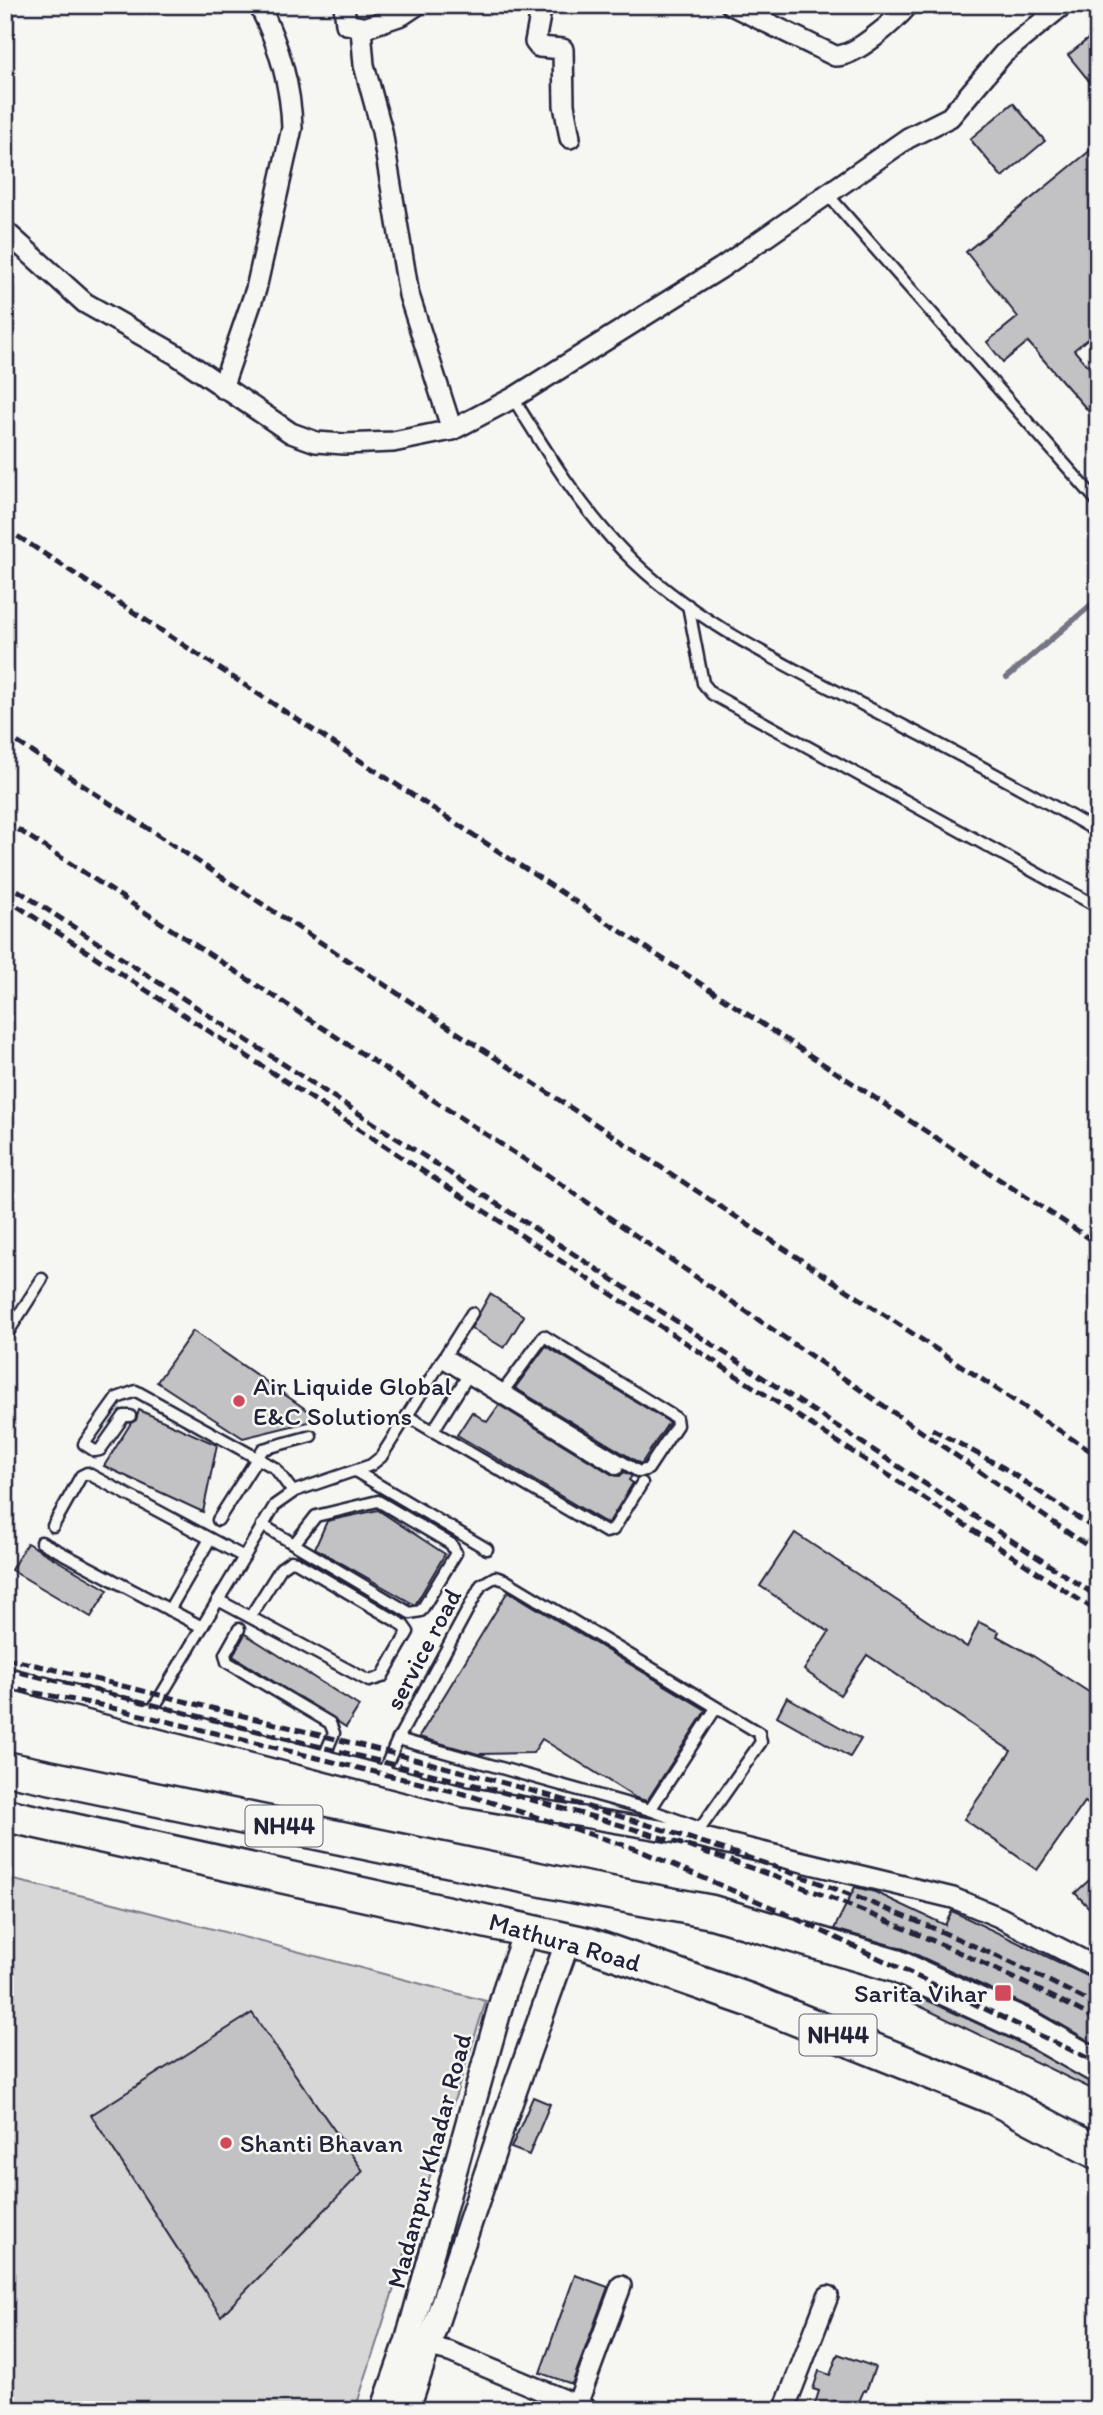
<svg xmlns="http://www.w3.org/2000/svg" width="1103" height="2415" viewBox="0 0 1103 2415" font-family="Itim,sans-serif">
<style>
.park{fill:#d7d7d7;stroke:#7c7c89;stroke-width:2}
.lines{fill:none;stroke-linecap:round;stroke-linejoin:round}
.stream{stroke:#757583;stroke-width:6}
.building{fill:#c2c2c4;stroke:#22223b;stroke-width:2}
.service-casing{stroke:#22223b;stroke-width:15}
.minor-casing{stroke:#22223b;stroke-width:24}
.tertiary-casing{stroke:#22223b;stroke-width:28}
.trunk-casing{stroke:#22223b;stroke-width:37}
.service{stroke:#f6f6f2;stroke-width:10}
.minor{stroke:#f6f6f2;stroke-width:19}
.tertiary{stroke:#f6f6f2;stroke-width:23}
.trunk{stroke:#f6f6f2;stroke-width:32}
.rail{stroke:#22223b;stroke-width:5;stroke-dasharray:10 5;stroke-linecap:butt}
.poi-dot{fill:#d1495b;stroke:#f6f6f2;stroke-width:2.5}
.labels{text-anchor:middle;stroke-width:5;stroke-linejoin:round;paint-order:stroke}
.shield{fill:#f6f6f2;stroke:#626272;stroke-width:2}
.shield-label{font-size:24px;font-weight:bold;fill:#22223b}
.poi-label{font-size:26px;fill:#22223b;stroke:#f6f6f2;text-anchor:start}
.street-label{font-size:26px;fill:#22223b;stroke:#f6f6f2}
</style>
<rect width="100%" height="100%" fill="#f6f6f2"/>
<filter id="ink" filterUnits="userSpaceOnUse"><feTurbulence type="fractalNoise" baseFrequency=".0143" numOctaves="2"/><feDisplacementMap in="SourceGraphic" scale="14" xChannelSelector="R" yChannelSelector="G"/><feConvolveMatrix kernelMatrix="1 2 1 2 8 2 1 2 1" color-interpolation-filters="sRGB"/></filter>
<g filter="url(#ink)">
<path class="park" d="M5,1878l109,25 372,98 -131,409h-350z"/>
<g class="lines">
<path class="stream" d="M1007,677l91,-78"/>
</g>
<g class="building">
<path d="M1098,31v61l-30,-37z"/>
<path d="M1013,103l32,38 -43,36 -32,-38z"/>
<path d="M1098,144v186l-24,20 24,28v44l-70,-80 -25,20 -16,-20 31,-25 -52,-65z"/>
<path d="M490,1294l34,22 -20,32 -33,-20z"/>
<path d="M193,1331l127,88 -77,19 -86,-56z"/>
<path d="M546,1346l123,76 -28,42 -126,-76z"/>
<path d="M499,1405l114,70 7,1 4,-4 8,4 -3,4 4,3 -25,41 -151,-89 15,-23 15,10z"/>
<path d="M139,1410l78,35 -14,67 -99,-46 27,-43 5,-3z"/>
<path d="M378,1510l67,44 -30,51 -100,-57 12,-27z"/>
<path d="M795,1533l172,114 12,-25 20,10 -2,4 33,18 68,44v113l-13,-9 -48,68 -73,-51 47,-68 -144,-96 -27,40 -36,-25 25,-38 -69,-46z"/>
<path d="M27,1543l81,47 -17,27 -80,-47z"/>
<path d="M508,1591l198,119 -59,91 -11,-3 -94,-59 -9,14 -55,1 -59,-17z"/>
<path d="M245,1634l114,72 -13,21 -113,-71z"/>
<path d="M787,1697l74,42 -11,18 -73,-41z"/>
<path d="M1098,1872v45l-23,-24z"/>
<path d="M855,1887l20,5 70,33 7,-14 146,70v65l-64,-37 -130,-60 -70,-20z"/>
<path d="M909,1992l109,50 80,43v7l-193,-93z"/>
<path d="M252,2013l111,158 -142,145 -130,-201z"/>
<path d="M533,2097l17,7 -21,51 -18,-7z"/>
<path d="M575,2275l33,12 -36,97 -32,-11z"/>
<path d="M838,2354l37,13 -9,24 -2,-1 -6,14 -4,-2 -2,6 -18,-7 -3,9h-18l6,-19 -6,-2 6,-18 11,4z"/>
</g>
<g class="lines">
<g class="service-casing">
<g id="service">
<path d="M828,195l270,307"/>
<path d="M513,398c33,53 67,109 111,154 66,68 158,111 241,154 78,40 157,81 233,126"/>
<path d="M688,605l15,78 9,11 386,213"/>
<path d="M5,1337l37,-58"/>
<path d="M446,1355l193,117 9,-3 29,-44 -1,-7 -132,-82 -40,54"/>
<path d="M441,1361l176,108"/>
<path d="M130,1416h-6l-24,34 -5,1 -11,-7 33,-46 19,-7 139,77 18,24"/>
<path d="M407,1416l199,116 7,-2 29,-47"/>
<path d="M433,1431l34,-54"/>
<path d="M355,1471l132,78"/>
<path d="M218,1520l45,-71 48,-13"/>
<path d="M262,1525l148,88 11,-2 35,-58 -5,-9 -73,-43 -62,15 -22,28"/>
<path d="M53,1526l28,-50 6,-3 157,84"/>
<path d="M41,1542l161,85"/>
<path d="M218,1600l151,81 13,-4 26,-45 -5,-7 -107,-63 -5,-1 -10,7 -31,49"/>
<path d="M169,1610l41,-71"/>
<path d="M239,1629l-14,25 2,8 103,61 4,10 -11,26"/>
<path d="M150,1714l125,-209 20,-14 76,-26 10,-8 91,-144"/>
<path d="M382,1775l16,-36"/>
<path d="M650,1810l66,-102"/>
<path d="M695,1836l66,-94 -2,-9 -254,-153 -10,-3 -14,8 -83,154 252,71 50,18"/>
</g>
</g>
<g class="minor-casing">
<g id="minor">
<path d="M344,5l2,19 16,3"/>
<path d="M417,5l-15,10 -41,14 3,36 18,66 27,164 43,135"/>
<path d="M542,5l-7,37 4,5 24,2 1,56 6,33"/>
<path d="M731,5l104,51c20,1 60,-35 73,-51"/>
<path d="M5,231l80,72 90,51 116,79 25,9 28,2 49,-2 59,-12 61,-32 208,-130 187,-130 42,-21 53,-63 60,-49"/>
<path d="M222,388l34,-99 36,-161c-1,-42 -14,-85 -33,-123"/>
<path d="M5,1677l460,120 230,39 258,62 46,19 99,51"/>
<path d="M414,2343l36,9 139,58"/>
<path d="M575,2410l46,-124"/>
<path d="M784,2410l44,-114"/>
</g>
</g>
<g class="tertiary-casing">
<g id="tertiary">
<path d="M383,2410l24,-68 99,-356 21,-58"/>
<path d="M407,2410l100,-298 62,-174"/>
</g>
</g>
<g class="trunk-casing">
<g id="trunk">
<path d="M5,1768l557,116 150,28 184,54 130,60 72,41"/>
<path d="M5,1815l583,129 161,56 245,98 104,55"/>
</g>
</g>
<use href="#service" class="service"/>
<use href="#minor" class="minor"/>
<use href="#tertiary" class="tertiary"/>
<use href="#trunk" class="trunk"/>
<g class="rail">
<path d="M5,528l1093,716"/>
<path d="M5,734l1093,722"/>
<path d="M5,821l531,346 562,386"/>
<path d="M5,882l1093,715"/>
<path d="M5,898l1093,714"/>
<path d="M932,1429l72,39 94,63"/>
<path d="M5,1658c105,24 210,51 315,77 268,67 532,142 778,271"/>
<path d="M5,1669c98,22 195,48 292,72 118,29 237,57 353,93 155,49 304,111 448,186"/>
<path d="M5,1687l95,18 365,89 171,55 142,61 320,153"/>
</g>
</g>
</g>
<g class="poi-dot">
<circle cx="239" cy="1401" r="7"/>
<rect x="994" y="1984" width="18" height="18" rx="3.5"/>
<circle cx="226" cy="2143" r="7"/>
</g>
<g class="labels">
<g class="shield">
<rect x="245.5" y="1805.5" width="77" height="41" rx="5"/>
<rect x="799.5" y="2014.5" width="77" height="41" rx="5"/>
</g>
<g class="shield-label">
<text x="284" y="1834">NH44</text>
<text x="838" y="2043">NH44</text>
</g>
<g class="poi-label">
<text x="253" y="1395">Air Liquide Global<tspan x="253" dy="30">E&amp;C Solutions</tspan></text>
<text x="987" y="2002" text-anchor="end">Sarita Vihar</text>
<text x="240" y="2152">Shanti Bhavan</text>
</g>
<g class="street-label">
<text transform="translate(423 1649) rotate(-62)" y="9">service road</text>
<text transform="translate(565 1942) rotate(16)" y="9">Mathura Road</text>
<text transform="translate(429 2161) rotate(-75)" y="9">Madanpur Khadar Road</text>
</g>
</g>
<rect width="1103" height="2415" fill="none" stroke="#f6f6f2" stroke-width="28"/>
<rect x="14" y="14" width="1075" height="2387" fill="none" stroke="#22223b" stroke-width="2.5" filter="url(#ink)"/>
</svg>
